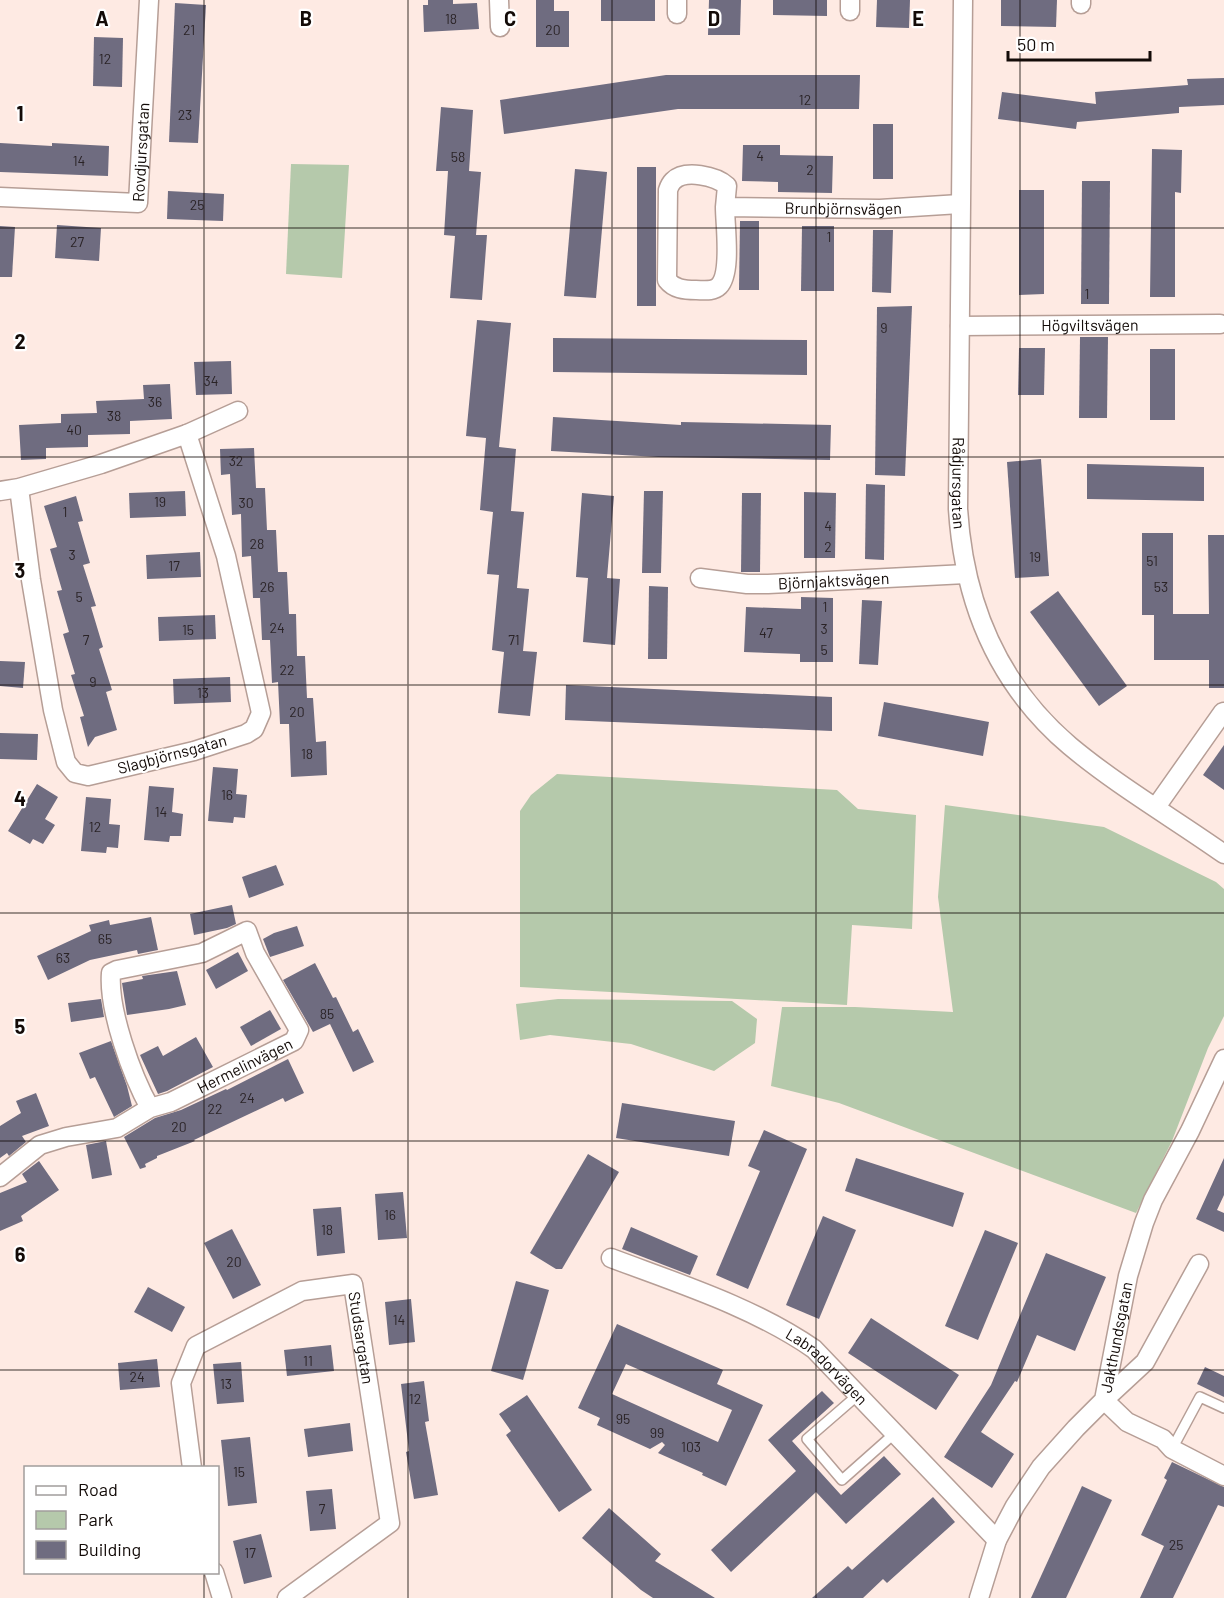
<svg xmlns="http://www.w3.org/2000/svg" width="1224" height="1598" viewBox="0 0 1224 1598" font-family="Barlow,sans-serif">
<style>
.green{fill:#b5c9ab}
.building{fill:#6f6c80;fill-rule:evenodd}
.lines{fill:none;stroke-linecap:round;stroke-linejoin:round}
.lane-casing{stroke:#b69e96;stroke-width:12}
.street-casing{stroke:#b69e96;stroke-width:21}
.lane{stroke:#fff;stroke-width:9}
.street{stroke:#fff;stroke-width:18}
.grid{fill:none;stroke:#130b08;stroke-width:1.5;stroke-opacity:0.55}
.labels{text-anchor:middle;stroke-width:4.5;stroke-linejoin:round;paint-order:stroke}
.number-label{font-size:14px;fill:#2a2326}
.street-label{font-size:16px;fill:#130b08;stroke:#fff}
.grid-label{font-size:20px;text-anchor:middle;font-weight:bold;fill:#130b08;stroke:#fff;stroke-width:4.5;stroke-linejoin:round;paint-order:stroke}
</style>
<rect width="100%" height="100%" fill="#feeae3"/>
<g class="green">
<path d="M291,164l58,1 -7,113 -56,-4z"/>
<path d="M557,774l280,16 21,19 58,6 -4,114 -60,-4 -5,80 -327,-18v-176l11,-16z"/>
<path d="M945,805l159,22 112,55 8,7v127l-16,32 -36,93 -36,72 -297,-110 -68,-17 11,-79h73l98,5 -15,-115z"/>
<path d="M558,999l174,2 25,18 -2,24 -41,28 -83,-27 -81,-9 -30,5 -4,-36z"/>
</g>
<g class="building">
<path d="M428,0h25v4l24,-1 2,26 -55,3 -1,-27h5z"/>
<path d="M536,0h18v11h15v36h-33z"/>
<rect x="601" y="0" width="54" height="21"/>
<path d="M709,0h32l-1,35h-32z"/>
<path d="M773,0h54v16l-54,-1z"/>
<path d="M877,0h33l-1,28 -33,-1z"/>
<path d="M1001,0h56l-1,27 -55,-1z"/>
<path d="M175,3l31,2 -8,138 -29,-1z"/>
<path d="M94,37l29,1 -1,49 -29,-1z"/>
<path d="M666,75h194l-1,34h-181l-174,25 -4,-34z"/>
<path d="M1224,78v27l-45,2v6l-102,9 -1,7 -78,-10 4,-27 94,12 -1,-12 93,-7 -1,-6z"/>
<path d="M441,107l32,3 -4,61 12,1 -5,63h11l-5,65 -32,-2 5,-62 -11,-1 4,-64h-12z"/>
<rect x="873" y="124" width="20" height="55"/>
<path d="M0,143l52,3v-3l57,3 -1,30 -108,-4z"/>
<path d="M743,145h37v10l53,1 -1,37 -54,-1v-10l-36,-1z"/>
<path d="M1152,149l30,1 -1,43 -6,-1v105h-25z"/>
<rect x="637" y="167" width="19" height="139"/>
<path d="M575,169l32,3 -11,126 -32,-2z"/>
<path d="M1082,181h28l-1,123h-28z"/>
<path d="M1019,190h25v104l-25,1z"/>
<path d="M168,191l56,3 -1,27 -56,-2z"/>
<path d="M740,221h19v69h-20z"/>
<path d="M57,225l44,3 -2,33 -44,-3z"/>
<path d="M0,226l15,1 -3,50h-12z"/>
<path d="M802,226h32v65h-33z"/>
<path d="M873,230h20l-2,63 -19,-1z"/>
<path d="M912,306l-7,170 -30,-1 2,-168z"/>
<path d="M477,320l34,3 -12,124 17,2 -5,62 13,1 -7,76 12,1 -6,62 14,1 -7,64 -32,-3 6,-61 -12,-2 7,-75 -12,-1 6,-62 -13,-2 6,-72 -20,-2z"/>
<path d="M1080,337h28l-1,81h-28z"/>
<path d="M553,338l254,2v35l-254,-3z"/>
<path d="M1019,348h26l-1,47h-26z"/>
<rect x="1150" y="349" width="25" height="71"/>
<path d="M231,361l1,33 -36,1 -2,-33z"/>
<path d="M170,384l2,35 -42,2v13l-42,1v12l-42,1v11l-25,1 -2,-35 42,-2v-9l36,-1 -1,-12 48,-2 -1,-14z"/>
<path d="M553,417l128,8v-3l150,3 -1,35 -172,-3 -107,-6z"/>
<path d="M254,448l2,40h9l2,42h9l2,42h9l2,42h7l1,42h8l2,42h6l3,44 10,-1 1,34 -36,2 -2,-53h-9l-2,-42 -6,1 -2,-43h-8l-2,-42h-7l-2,-42 -9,1 -1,-43 -9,1 -2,-41 -9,1 -1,-26z"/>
<path d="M1041,459l8,117 -34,2 -8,-116z"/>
<path d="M1087,464l117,3v34l-117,-2z"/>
<path d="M866,484l19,1 -1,75 -19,-1z"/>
<path d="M185,491l1,25 -56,2 -1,-25z"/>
<path d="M644,491h19l-2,82h-19z"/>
<path d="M804,492l32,1 -1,65h-31z"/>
<path d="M582,493l32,3 -7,82 13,1 -5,66 -32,-3 5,-64 -12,-1z"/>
<path d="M742,493h19l-1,79h-19z"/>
<path d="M76,496l7,25 -5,1 12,41 -7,2 13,41 -5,1 12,40 -4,2 13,41 -6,2 11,38 -22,7 -7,10 -8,-30 4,-1 -13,-41 4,-1 -12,-40 6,-2 -12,-41 5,-1 -12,-41 7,-2 -13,-41z"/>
<path d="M1142,533h31v81h36l-1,-79h16v153h-15v-28h-55v-45h-12z"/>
<path d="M200,552l1,25 -54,2 -1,-24z"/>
<path d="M649,586l19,1 -1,72h-19z"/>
<path d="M1058,591l69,95 -28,20 -69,-94z"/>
<path d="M801,597l32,1v64h-33v-8l-56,-2 2,-45 55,2z"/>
<path d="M862,600l20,1 -4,64 -19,-1z"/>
<path d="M215,615l1,24 -57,2 -1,-24z"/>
<path d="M0,661l25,1 -2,26 -23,-2z"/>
<path d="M230,677l1,25 -57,2 -1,-25z"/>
<path d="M566,685l266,12v34l-267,-11z"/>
<path d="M884,702l105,20 -6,34 -105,-20z"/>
<path d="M0,733l38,1 -1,26 -37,-1z"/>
<path d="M1224,745v45l-21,-15z"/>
<path d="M213,767l25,2 -2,25 11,1 -2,23 -11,-1 -1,6 -25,-2z"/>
<path d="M37,784l21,13 -13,22 10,6 -12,19 -10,-5 -3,5 -22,-13z"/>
<path d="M149,786l25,2 -2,24 11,2 -2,22h-11l-1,6 -25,-2z"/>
<path d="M86,797l25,2 -2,25 11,1 -2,23 -11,-1 -1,6 -25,-2z"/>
<path d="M276,865l8,20 -35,13 -7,-21z"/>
<path d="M232,905l4,19 -9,4 -33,7 -4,-21z"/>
<path d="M151,917l7,33 -20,4 -1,-4 -47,10 -42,20 -11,-24 54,-25 -2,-6 20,-5 1,5z"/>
<path d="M297,926l7,20 -34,11 -7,-18 11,-6z"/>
<path d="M238,952l10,19 -32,18 -10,-19z"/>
<path d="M315,963l18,35 3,-1 17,35 5,-3 16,33 -21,10 -23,-48 -17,8 -30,-52z"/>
<path d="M177,971l9,34 -17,4 -42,6 -5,-32 21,-4 -1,-3z"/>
<path d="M101,999l3,18 -33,5 -3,-19z"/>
<path d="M270,1010l11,19 -30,17 -11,-19z"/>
<path d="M196,1037l17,30 -46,24 -9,3 -18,-39 18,-9 5,10z"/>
<path d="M111,1041l16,45 5,20 -18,11 -19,-40 -5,2 -11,-26z"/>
<path d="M288,1059l16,34 -19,9 -2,-4 -89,42 1,1 -38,15v2l-12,6 1,3 -6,2 -16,-32 31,-19 26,-8 45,-21 1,1z"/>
<path d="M36,1093l13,33 -27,10 4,6 -17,14 -2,-3 -7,5v-32l21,-13 -5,-12z"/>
<path d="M622,1103l113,18 -6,35 -113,-18z"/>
<path d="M764,1130l43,19 -59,140 -32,-14 44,-104 -12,-5z"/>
<path d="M106,1141l6,34 -20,4 -6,-34z"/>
<path d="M588,1154l31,18 -57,97h-6l-26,-16z"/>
<path d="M856,1158l108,35 -11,34 -108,-36z"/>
<path d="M1224,1158v37l-7,15 7,3v19l-28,-13z"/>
<path d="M39,1161l20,29 -38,26 2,5 -23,10v-38l27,-11 -5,-8z"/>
<path d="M403,1192l4,46 -29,2 -3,-46z"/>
<path d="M341,1207l4,46 -28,3 -4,-47z"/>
<path d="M823,1216l33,14 -37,89 -33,-14z"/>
<path d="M631,1227l67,29 -8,19 -68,-26z"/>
<path d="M232,1229l29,56 -28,14 -29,-56z"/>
<path d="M985,1230l33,13 -40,97 -33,-14z"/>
<path d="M1046,1253l60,24 -31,74 -38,-16 -20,47 -2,-1 -34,51 33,22 -22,34 -48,-31 47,-72z"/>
<path d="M516,1281l33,9 -26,90 -32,-9z"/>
<path d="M148,1287l37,20 -13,25 -38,-20z"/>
<path d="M411,1299l4,43 -26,3 -4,-43z"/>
<path d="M871,1318l88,57 -23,35 -88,-57z"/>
<path d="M617,1324l106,46 -6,14 46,21 -37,81 -24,-11 1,-2 -45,-20 7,-8 -3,-3 -12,7 -53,-24 3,-7 -22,-10zM626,1364l106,46 -14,32 -106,-48z"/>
<path d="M331,1345l3,26 -47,5 -3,-26z"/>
<path d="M157,1359l3,28 -40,3 -2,-27z"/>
<path d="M241,1362l3,40 -27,2 -4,-40z"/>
<path d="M1205,1367l19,9v21l-27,-13z"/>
<path d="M424,1381l5,40 -4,1 13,73 -24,4 -8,-47 3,-1 -8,-67z"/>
<path d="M822,1391l12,12 -42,38 49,54 43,-39 17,18 -55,50 -30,-32 -85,80 -20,-22 85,-79 -28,-31z"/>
<path d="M527,1395l65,95 -33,22 -53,-77 5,-4 -12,-17z"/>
<path d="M350,1423l3,28 -45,6 -4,-28z"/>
<path d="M250,1437l7,66 -29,3 -7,-66z"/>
<path d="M1172,1462l52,25v20l-6,-2 -45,93h-33l24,-52 -23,-11 26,-55 -3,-2z"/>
<path d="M1082,1486l30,14 -46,98h-35z"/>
<path d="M332,1489l4,40 -26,2 -4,-40z"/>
<path d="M933,1497l22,25 -68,61 -4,-4 -20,19h-51l36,-32 4,4z"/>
<path d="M609,1508l52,46 -6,7 60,37h-62l-12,-8 -59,-52z"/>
<path d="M261,1534l11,43 -28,7 -11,-43z"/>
</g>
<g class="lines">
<g class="lane-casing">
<g id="lane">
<path d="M859,1394l-52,45 35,41 53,-47"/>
<path d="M1172,1449l28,-52 24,11"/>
</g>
</g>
<g class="street-casing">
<g id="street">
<path d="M499,0l1,27"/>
<path d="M677,0v14"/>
<path d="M850,0v11"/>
<path id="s1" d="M963,0l-5,509c6,94 39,175 112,237 48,40 103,72 154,108"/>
<path d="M1081,4v-4"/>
<path id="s2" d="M0,197l138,6 11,-203"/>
<path id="s3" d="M725,207c0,19 7,66 -6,79 -6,6 -16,4 -23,4 -12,0 -22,-1 -29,-10l1,-90c1,-3 2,-6 5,-9 12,-12 43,-5 54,5l-2,21 155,2 80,-5"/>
<path id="s4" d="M960,326l260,-2"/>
<path d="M187,434l51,-23"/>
<path d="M0,491l19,-3 82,-24 86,-30 39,122 35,157 -7,16 -8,5 -52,17 -106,25 -13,-3 -9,-11 -13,-52 -22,-130 -12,-92"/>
<path id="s5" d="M700,578l47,6h21l198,-10"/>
<path d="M1156,807l67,-95"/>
<path id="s6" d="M0,1177l40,-32 26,-8 51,-9 33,-20 21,-6 123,-61 5,-11 -44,-77 -8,-22 -45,22 -85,17 -6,3c-3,37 21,103 39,135"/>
<path id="s7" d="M611,1258c69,26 142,49 203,91l183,191"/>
<path d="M1199,1264l-54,98 -41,38 23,22 36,17 9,10 52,27"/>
<path id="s8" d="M192,1468l-11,-85 15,-37 106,-55 51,-7 37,239 -103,75"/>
<path d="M214,1572l8,26"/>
<path id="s9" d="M979,1598l18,-58 18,-34 26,-39 35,-39 28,-28 24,-124 16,-53 9,-23 37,-69 34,-72"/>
</g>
</g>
<use href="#lane" class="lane"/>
<use href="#street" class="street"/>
</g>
<path class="grid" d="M204,0v1468M408,0v1598M612,0v1598M816,0v1598M1020,0v1598M0,228h1224M0,457h1224M0,685h1224M0,913h1224M0,1141h1224M0,1370h1224M204,1572v26"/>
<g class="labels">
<g class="number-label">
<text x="451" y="24">18</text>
<text x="189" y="35">21</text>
<text x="553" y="35">20</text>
<text x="105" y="64">12</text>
<text x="805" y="105">12</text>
<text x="185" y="120">23</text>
<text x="760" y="161">4</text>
<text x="458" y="162">58</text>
<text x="79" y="166">14</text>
<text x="810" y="175">2</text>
<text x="197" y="210">25</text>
<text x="829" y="242">1</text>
<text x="77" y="247">27</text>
<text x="1087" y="299">1</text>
<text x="884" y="333">9</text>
<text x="211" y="386">34</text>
<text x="155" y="407">36</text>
<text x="114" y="421">38</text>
<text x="74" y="435">40</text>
<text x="236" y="466">32</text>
<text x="160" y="507">19</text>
<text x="246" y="508">30</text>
<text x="65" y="517">1</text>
<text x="828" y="531">4</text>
<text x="257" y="549">28</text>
<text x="828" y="552">2</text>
<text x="72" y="560">3</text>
<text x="1035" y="562">19</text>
<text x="1152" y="566">51</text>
<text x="174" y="571">17</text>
<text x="267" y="592">26</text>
<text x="1161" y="592">53</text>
<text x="79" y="602">5</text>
<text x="825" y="612">1</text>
<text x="277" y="633">24</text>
<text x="824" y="634">3</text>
<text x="188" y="635">15</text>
<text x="766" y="638">47</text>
<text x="86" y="645">7</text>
<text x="514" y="645">71</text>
<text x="824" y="655">5</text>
<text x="287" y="675">22</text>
<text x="93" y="687">9</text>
<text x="203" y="698">13</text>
<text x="297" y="717">20</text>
<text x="307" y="759">18</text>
<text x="227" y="800">16</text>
<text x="161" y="817">14</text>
<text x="95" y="832">12</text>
<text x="105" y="944">65</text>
<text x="63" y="963">63</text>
<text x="327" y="1019">85</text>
<text x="247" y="1103">24</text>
<text x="215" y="1114">22</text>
<text x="179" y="1132">20</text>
<text x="390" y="1220">16</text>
<text x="327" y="1235">18</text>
<text x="234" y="1267">20</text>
<text x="399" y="1325">14</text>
<text x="308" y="1366">11</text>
<text x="137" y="1382">24</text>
<text x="226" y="1389">13</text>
<text x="415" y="1404">12</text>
<text x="623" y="1424">95</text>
<text x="657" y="1438">99</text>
<text x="691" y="1452">103</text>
<text x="239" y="1477">15</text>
<text x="322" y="1514">7</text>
<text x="1176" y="1550">25</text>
<text x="250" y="1558">17</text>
</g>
<g class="street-label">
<text dy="6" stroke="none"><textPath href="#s2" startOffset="189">Rovdjursgatan</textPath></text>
<text dy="6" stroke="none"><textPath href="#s3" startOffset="434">Brunbjörnsvägen</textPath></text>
<text dy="6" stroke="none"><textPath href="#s4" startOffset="130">Högviltsvägen</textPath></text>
<text dy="6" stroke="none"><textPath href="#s1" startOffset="483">Rådjursgatan</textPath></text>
<text dy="6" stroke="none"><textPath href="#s5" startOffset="134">Björnjaktsvägen</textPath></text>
<text transform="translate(172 754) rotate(-15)" y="6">Slagbjörnsgatan</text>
<text dy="6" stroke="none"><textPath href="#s6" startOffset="273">Hermelinvägen</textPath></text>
<text dy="6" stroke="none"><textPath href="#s8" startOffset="351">Studsargatan</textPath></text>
<text dy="6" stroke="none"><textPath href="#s9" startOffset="302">Jakthundsgatan</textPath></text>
<text dy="6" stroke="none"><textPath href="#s7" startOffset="244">Labradorvägen</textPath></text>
</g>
</g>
<g class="grid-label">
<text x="102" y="26">A</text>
<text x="306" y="26">B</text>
<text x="510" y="26">C</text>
<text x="714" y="26">D</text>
<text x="918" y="26">E</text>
<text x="20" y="121">1</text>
<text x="20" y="349">2</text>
<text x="20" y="578">3</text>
<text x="20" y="806">4</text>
<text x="20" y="1034">5</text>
<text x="20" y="1262">6</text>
</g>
<rect x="24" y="1466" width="195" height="108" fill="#ffffff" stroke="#a19d9c" stroke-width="1.5"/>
<rect x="36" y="1486" width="30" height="9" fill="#ffffff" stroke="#a19d9c" stroke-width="1.5"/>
<text x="78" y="1496" font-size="18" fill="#130b08">Road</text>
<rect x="36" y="1511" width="30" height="18" fill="#b5c9ab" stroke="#a19d9c" stroke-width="1.5"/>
<text x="78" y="1526" font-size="18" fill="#130b08">Park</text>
<rect x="36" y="1541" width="30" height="18" fill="#6f6c80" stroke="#a19d9c" stroke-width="1.5"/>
<text x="78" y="1556" font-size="18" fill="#130b08">Building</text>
<path d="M1008 51v9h142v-9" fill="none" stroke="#130b08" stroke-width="3"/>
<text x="1017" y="51" font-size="18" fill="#130b08" stroke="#ffffff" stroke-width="4.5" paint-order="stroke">50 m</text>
</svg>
